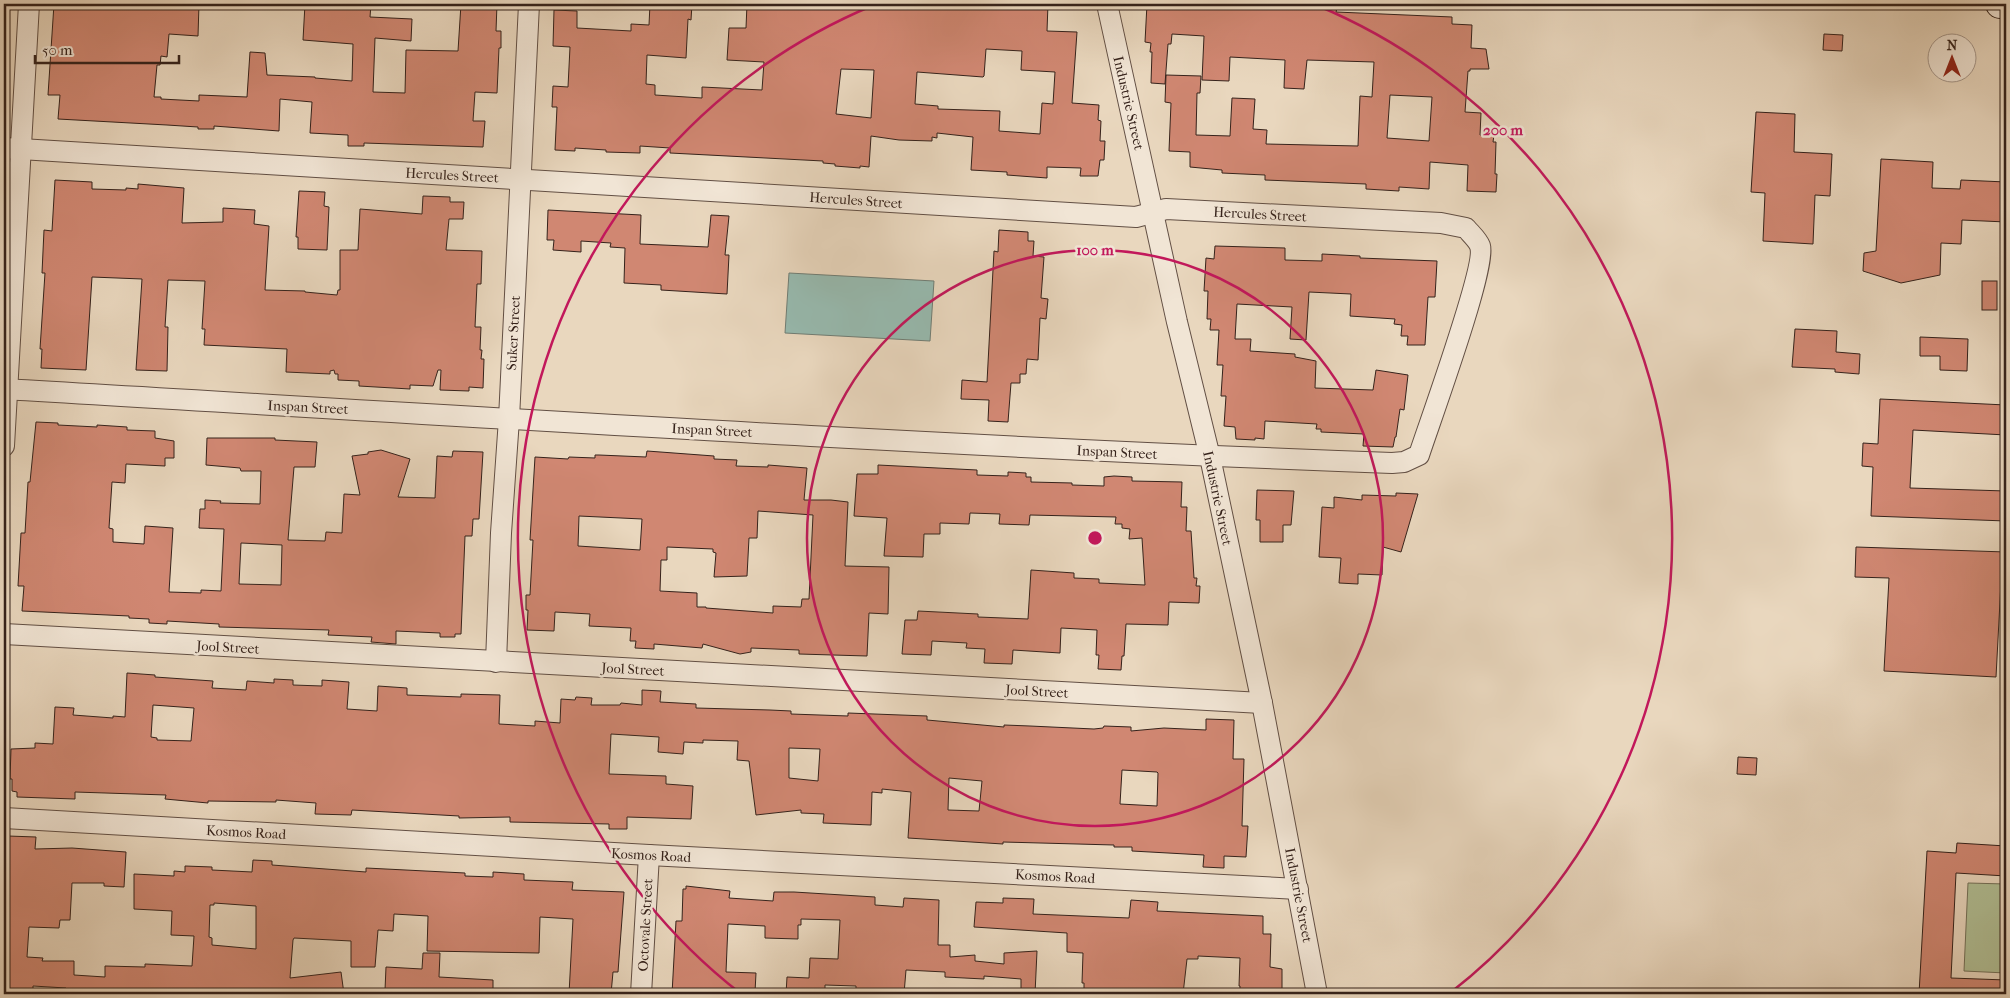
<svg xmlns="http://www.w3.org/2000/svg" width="2010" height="998" viewBox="0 0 2010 998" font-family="'IM FELL French Canon',serif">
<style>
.green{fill:#b1bf95;stroke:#737058}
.water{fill:#97baaf;stroke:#707d74}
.building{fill:#d08772;stroke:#35221b;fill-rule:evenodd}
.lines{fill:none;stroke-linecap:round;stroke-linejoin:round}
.street-casing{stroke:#624f44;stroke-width:22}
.secondary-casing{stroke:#35221b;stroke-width:30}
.street{stroke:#f1e5d5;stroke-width:20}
.secondary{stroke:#f1e5d5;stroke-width:28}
.ring{fill:none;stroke:#c2185b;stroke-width:2.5}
.labels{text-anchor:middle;stroke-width:5;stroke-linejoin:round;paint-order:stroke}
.street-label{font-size:14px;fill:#35221b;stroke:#f1e5d5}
.centre{fill:#c2185b;stroke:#f1e5d5;stroke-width:2.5}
.ring-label{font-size:15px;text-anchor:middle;font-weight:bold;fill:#c2185b;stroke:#f1e5d5;stroke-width:5;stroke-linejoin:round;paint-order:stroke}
</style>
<rect width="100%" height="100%" fill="#e9d7be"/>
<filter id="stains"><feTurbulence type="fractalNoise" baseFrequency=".004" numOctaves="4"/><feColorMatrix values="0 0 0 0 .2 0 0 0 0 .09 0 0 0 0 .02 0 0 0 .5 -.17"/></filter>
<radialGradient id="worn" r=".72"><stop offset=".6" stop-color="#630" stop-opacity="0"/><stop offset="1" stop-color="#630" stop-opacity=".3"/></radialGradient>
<path class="green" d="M1968,883l38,1v89l-42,-2z"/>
<path class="water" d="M789,273l145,8 -4,60 -145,-8z"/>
<g class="building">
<path d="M54,4h145l-1,32 -29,-2 -2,23 -6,-1 -1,9h-3l-3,32h7v2l38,2v-6l48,2 3,-45 15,1 2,22 48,2v1l37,3 1,-37 -50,-4 2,-36h66l-1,13 42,2 -1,22 -36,-3 -2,54 32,1 1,-43 52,1 3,-47h36l-1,27h5v17h-2l-2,45 -22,-1 -2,29h12l-2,26 -119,-4v3h-16v-11l-38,-2 2,-31 -32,-3 -1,32 -65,-5v3h-16v-2l-31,-2 -109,-6 2,-24h-12z"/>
<path d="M650,4h42l-1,16 -3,-1 -2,39 -39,-3 -1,29 9,1v10l47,3v-11l60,3 2,-28 -37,-2 2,-32h17l1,-24h301l-1,27 30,1 -5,71 27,2 -1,15 3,1 -1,20h5l-1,19h-4l-2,16h-18l1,-8 -34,-1v11l-40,-3v-3l-36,-2 2,-33 -36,-4v5l-5,-1v4l-33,-1 -28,-4 -2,31 -9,-1v2l-25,-2v-2l-12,-1v-2l-153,-8v-5l-30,-2v7l-34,-1v-2l-31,-2v3l-20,-1 2,-43h-5l1,-21 15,1 2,-40 -17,-1 1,-36 23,1v17l54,3v-7l18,1zM986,49l36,2 -1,19 34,2 -2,32 -11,-1 -2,31 -41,-3 1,-20 -62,-2v-3l-23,-2 2,-32 66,5 1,-1zM841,69l33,1 -3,48 -35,-4z"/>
<path d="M1147,4h130l60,4 -1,4 116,5v7l20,1 -1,23 15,1 3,20h-19v2h-2l-3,41 16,1 -1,22h14l-1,7h3l-1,32h2l-1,18 -29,-1 1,-26 -38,-3 -1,27 -30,-2v4l-33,-2v-5l-101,-4v-5l-43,-2v-3l-32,-3v-15l-21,-1 2,-48 -6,-1 1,-27 35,1 -1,17h-3l-1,42 34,1 2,-38 23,1 -2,30 14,1 -1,14 92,2 2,-50 12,1 2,-35 -67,-2 -3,29 -20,-1 1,-28 -55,-3 -1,24 -27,-1 2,-44 -32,-2 -1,10h-3l-3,40 -14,-1 1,-31h-2l1,-9 -6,-1zM1390,95l42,2 -3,44 -42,-3z"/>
<path d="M1824,34l19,1 -1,16 -19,-1z"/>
<path d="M1756,112l39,2 -1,38 38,2 -2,42 -15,-1 -2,49 -50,-3 2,-48 -14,-1z"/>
<path d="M1881,159l52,3 -1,26 28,1 1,-9 45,2v40l-44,-2 -1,24 -20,-1 -1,32 -39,8 -38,-12 1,-18 12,-2z"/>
<path d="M55,180l37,2v7l34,1v-2l12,1v-5l46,4 -2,35 41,-1v-14l32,2 -1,14 15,2 -4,64 40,1v1l32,3 1,-5h2v-40h18l2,-41 62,5 1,-18 27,1v5h14l-1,17h-14l-3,31 36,1 -1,33h-4l-2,43h6l-1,23h2l-1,9h3l-1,29 -14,-1v4l-29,-1 1,-20h-3l-5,16 -23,-1v4l-51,-3v-5l-21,-1v-6h-3l-1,-4 -4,1v3l-44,-2 1,-23 -83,-4 1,-16h-3l3,-48 -37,-1 -3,47h3l-1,44 -31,-1 6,-91 -50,-2 -6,93 -45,-2 1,-19h-2l5,-76h-3l2,-43 8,1z"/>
<path d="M299,191l26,1 -1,14 5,1 -2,43 -29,-1v-12h-2z"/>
<path d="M548,210l93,5 -1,29 68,3 3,-32 18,1 -4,39h4l-2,39 -66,-4v-5l-37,-2 1,-35 -15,-1 1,-4 -30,-2v11l-28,-2 1,-10h-7z"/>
<path d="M999,230l29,2v9h6l-1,15 11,1 -3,41 7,1 -2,20 -6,-1 -2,42 -11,-1 -1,15h-6v9h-9l-3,39 -20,-1 1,-21 -28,-1 1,-19 25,2 7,-131 4,1z"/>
<path d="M1215,246l70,2v12l37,1v-7l38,2v2l77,3 -2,36h-7l-3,48h-18l1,-9h-7l1,-11 -8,-1 1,-5 -45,-3 1,-22 -42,-2 -3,48 -16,-1 2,-32 -55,-3 -2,35h16l-1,12 45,3v3l21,4 -1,27 58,2 3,-20 32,5 -4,35 -4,-1 -4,28h-1l-2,10 -30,-1 1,-12 -43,-2v-3h-5l1,-5 -52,-3 -1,18 -9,-1v2l-19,-1 -1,-12 -11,-1 2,-30h-5l2,-31h-6l2,-35h-9l1,-11h-4l1,-28h-4l2,-33 8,1z"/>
<rect x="1982" y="281" width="15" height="29"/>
<path d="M1795,329l42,2 -1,21 24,2 -1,20 -24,-2v-3l-43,-2z"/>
<path d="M1920,337l48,2 -1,32 -27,-1v-14h-20z"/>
<path d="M1880,399l126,6v30l-93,-5 -3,58 96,3v30l-135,-5 2,-49 -11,-1 1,-23 15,1z"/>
<path d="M36,422l22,1v2l39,2v-2l30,2v3l28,1v7l19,3v17h-9v8l-39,-2 -1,19 -13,-1 -3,46 4,1v13l31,2 1,-18 28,2 -4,64 32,1v-3l20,1 3,-62 -25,-1 1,-19h5v-9l16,1 -1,2 40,1 1,-33h-20l-1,-3 -34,-3 1,-27h68v2l42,2 -2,25h-21l-6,73 37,1 1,-9 16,1 2,-39 16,1 -8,-39 16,-2v-2l13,-2 29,9 -12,38 37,1 2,-42 15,1 1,-6 30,1 -4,67h-6l-1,17h-7l-4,98h-6v3h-15v-4l-44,-2v13l-25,-2 1,-5 -44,-2 1,-5 -110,-3v-3l-52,-3v3l-18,-1v-4l-20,-1v-2l-107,-5 2,-25h-6l3,-53h4l3,-51h2zM241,543l41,2 -1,40 -42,-1z"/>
<path d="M647,451l67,5v3l23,1 -1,6 32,1v-2l39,3 -3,32h27l17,2 -3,64 44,1 -1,47 -19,-1 -2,43 -68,-2v-4l-48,-2v4l-11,2 -37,-10 -1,4 -48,-4v5l-19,-1 1,-7h-6l1,-13 -42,-2 1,-12 -35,-2 -1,19 -27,-1 1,-20h-2v-15h4l3,-55h-3l5,-83 33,2 1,-2 26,1v-3h4l47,2zM758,511l55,4 -4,84h-7l-1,8 -28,-1v7l-67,-5v-1h-9v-14l-37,-2 1,-31h6v-13l46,2v3l3,1 -2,24 33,-1 2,-38h8zM579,516l63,3 -2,31 -62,-4z"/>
<path d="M878,465l99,5v5l31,1v-4l18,1v4h5v5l41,1v2l32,1v-9l10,-1 18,1v4l50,1 -1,25h6l-1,24h5l3,47h3l-1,8h4l-1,17 -30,-1 -1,23 -42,-1 -2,32h-2l-1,14 -23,-1 1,-14h-3l1,-25 -36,-2 -1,25 -47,-3 -1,14 -28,-1 1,-14 -19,-1 1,-5 -35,-2 -1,14 -29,-1 3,-34h12l1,-9 60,3v3l50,2 3,-49 43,3v5l25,1v4l46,2 -3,-47 -13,1 1,-10 -8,-1v-4h-7l1,-7 -86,-2 -1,10 -30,-1 1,-10 -30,-1 -1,11 -29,-1v11h-16l-1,23 -39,-1 3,-38 -33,-2 3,-42h21z"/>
<path d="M1257,490l37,1 -3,34h-8v17h-23v-22h-4z"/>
<path d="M1396,493l22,1 -17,58 -18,-5 -1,28 -24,-1v10l-19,-1 2,-25 -22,-1 3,-50 12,1v-11l28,3v-5l34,1z"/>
<path d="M1856,547l150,5v30h-5l-5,95 -112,-6 5,-93 -34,-1z"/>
<path d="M127,673l28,2v2l58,4 -1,7 34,2 1,-9 27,2v-4l19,1v5l29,1v-6l27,2 -2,27 30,2 1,-25 29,2v7l54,2v-3l39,1 -1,29 36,2v-5l25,2 1,-24 14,1 1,-3 16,1 -1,7h29l1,-2 21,2v-15l19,1 -1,11 36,2v4l74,2 21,1v3l57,2v-3l79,3v4l77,7v-2l26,1 64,3 9,-1 1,-2 27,1v4l33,-3 42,2v-11l28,1 -1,39h11l-2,67h6l-2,31 -22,-1v12l-21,-1 1,-12 -72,-4v-4h-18v-2l-111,-3v2l-95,-6 3,-46 -29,-3v4l-10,-1 -1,33 -48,-2 1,-9 -23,-1v-3l-45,5 -7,-54 -12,-1 1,-19 -35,-1v3l-19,-1 -1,12 -25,-2 1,-15 -48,-3 -2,40 57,2v8l27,2 -2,33 -64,-2v12h-18v-5l-99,-2v-5l-51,1v-2l-107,-6 -1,5 -36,-1 1,-11 -40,-3v2l-68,-1v2l-43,-4 1,-4 -91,-3v7l-58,-2v-5l-5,-1v-12h-2l1,-30 24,-1v-5l18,1 2,-37 19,1 -1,7 40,3v-2l12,1zM153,705l41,3 -3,33 -34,-1v-2l-6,-1zM789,748l31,1 -2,32 -29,-3zM1122,770l35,2 1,1 -1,33 -37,-2zM949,778l33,3 -3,30 -31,-1z"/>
<path d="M1738,757l19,1 -1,17 -19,-1z"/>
<path d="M8,836l28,1 -1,12 37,-1 54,4 -2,35 -20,-1v-3h-32l-2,37h-10l-1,8 -30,-1 -2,30 16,1 -1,3h32v14l31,2v-11l40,1v-3l47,2 2,-30 -23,-1 1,-24 -38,-2v-35l40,2v-5l11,1v-6l27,1v3l40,2 1,-12 19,1v4l94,7v-4l99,5v3l28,1v-5l31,2v6l49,2 -1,8 52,2 -6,80h-5l-2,22h-42l4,-75 -33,-2 -1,36 -112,-2 1,-35 -34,-2 -1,17 -15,-1 -3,37h-24v-26l-57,-3 -1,2 -3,38 51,-6 3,22h-278v-6l-33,-2v8h-29l2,-76h-2v-25zM214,903l42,3v43l-44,-4v-7l-3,-1 1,-32h4z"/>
<path d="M1957,843l49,3v30l-50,-3 -5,105 55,2v14h-87l8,-143 29,2z"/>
<path d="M686,886l44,5 -1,7 44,3 1,-9h20l81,5v8l28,2 1,-9 35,2 -1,45h12v12l25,-2v6l29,3v-11l33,-2 -2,43h-14v-15l-37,-3v3l-39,-2v-5l-39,-2 -2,24h-48v-8l-31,-1v9h-39l1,-17 22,1 1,-20 28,1 2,-39 -39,-1v6h-3v14l-33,-1v-12l-37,-2 -2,48 30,1 -1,19 -37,-2v4h-46l4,-73h6l1,-32h3z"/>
<path d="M1003,898l31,1 -1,15 96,4 2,-18 27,2 -1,9 106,5v18h8l-1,33 12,2v25h-42v-8h-1l1,-28 -42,-2v3h-11l-4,35h-99v-11h-2l1,-30 -16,-1v-19l-93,-6 2,-25 27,1z"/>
<path d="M423,953h17l-1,24 54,3v14h-94v-3l-14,-1 1,-23 36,2z"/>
</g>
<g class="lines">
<g class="street-casing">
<g id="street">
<path d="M1107,4l70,318 33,135 52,246 55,291"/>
<path d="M4,148l1132,69 30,-8 275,14 25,5c4,5 12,12 14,18 7,20 -51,178 -61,209l-15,7 -12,1c-463,-17 -926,-47 -1388,-74"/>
<path d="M4,446l25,-442"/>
<path d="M4,634l1258,69"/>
<path d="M496,662l5,-129 8,-114 20,-415"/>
<path d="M4,818l645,37 649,34"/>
<path d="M641,994l8,-139"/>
</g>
</g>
<g class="secondary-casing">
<path id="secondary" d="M2000,4h6"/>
</g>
<use href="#street" class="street"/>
<use href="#secondary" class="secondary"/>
</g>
<g class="ring">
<circle cx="1095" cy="538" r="288"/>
<path d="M740 993A577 577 0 0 1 874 5M1316 5A577 577 0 0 1 1450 993"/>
</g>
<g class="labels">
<g class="street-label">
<text transform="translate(1129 103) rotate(77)" y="5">Industrie Street</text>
<text transform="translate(452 175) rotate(3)" y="5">Hercules Street</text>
<text transform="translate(856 200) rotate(4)" y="5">Hercules Street</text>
<text transform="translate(1260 214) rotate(3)" y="5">Hercules Street</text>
<text transform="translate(513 333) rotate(-87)" y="5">Suker Street</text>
<text transform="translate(308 407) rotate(3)" y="5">Inspan Street</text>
<text transform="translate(712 430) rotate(3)" y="5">Inspan Street</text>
<text transform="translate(1117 452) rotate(3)" y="5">Inspan Street</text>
<text transform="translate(1218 498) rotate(78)" y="5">Industrie Street</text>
<text transform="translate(228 647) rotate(3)" y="5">Jool Street</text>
<text transform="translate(633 669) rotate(3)" y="5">Jool Street</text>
<text transform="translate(1037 691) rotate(3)" y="5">Jool Street</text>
<text transform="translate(246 832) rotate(3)" y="5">Kosmos Road</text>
<text transform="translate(651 855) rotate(3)" y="5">Kosmos Road</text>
<text transform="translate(1055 876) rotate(3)" y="5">Kosmos Road</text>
<text transform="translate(1299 895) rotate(79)" y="5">Industrie Street</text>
<text transform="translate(645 925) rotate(-87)" y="5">Octovale Street</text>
</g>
</g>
<circle cx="1095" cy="538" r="8" class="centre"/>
<g class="ring-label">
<text x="1503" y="135">200 m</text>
<text x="1095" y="255">100 m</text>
</g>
<rect width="2010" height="998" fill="none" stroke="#e9d7be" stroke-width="20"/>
<rect x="5" y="5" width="2000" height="988" fill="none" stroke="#35221b" stroke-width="2.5"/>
<rect x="10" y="10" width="1990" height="978" fill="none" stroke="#35221b"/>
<g transform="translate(1952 58)"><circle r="24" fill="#f1e5d5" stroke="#a6978b"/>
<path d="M0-4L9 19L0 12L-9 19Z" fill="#8f2418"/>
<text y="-8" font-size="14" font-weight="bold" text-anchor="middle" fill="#35221b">N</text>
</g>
<path d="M35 55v8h144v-8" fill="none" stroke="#35221b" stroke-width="2.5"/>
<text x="42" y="55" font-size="15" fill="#35221b" stroke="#f1e5d5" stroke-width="4" paint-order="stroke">50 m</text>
<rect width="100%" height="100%" filter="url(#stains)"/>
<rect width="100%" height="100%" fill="url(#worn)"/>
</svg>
